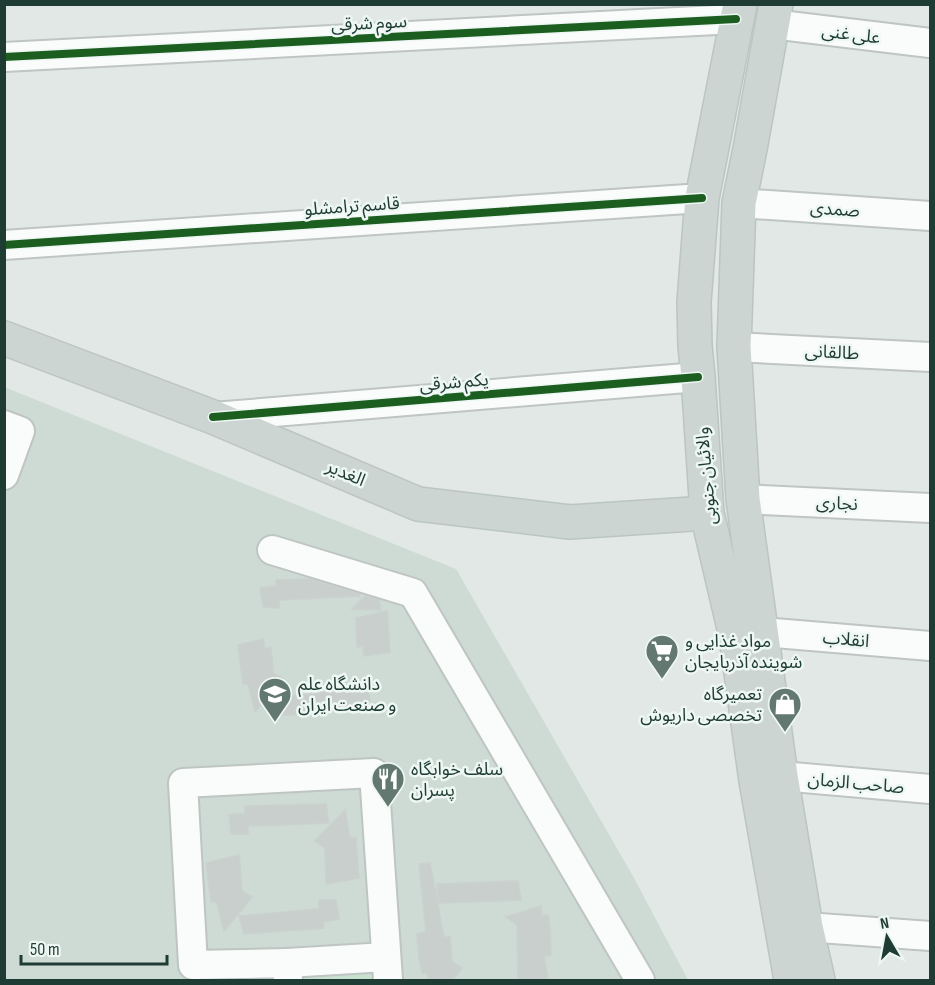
<svg xmlns="http://www.w3.org/2000/svg" width="935" height="985" viewBox="0 0 935 985" font-family="'Sofia Sans Condensed','Noto Sans Arabic',sans-serif">
<style>
.built{fill:#cedad4}
.green{fill:#c9e2d0}
.building{fill:#c8cfcc;stroke:#cad1ce;stroke-width:1.5}
.lines{fill:none;stroke-linecap:round;stroke-linejoin:round}
.minor-casing{stroke:#bec5c2;stroke-width:32}
.major-casing{stroke:#bbc5c1;stroke-width:36}
.minor{stroke:#fafcfb;stroke-width:28}
.major{stroke:#ccd5d2;stroke-width:33}
.cycleway-casing{stroke:#eef7f3;stroke-width:11}
.cycleway{stroke:#1b5e20;stroke-width:8}
.labels{text-anchor:middle;stroke-width:5;stroke-linejoin:round;paint-order:stroke}
.street-label{font-size:18px;fill:#1e3c33;stroke:#eef7f3}
.poi-label{font-size:18px;fill:#1e3c33;stroke:#eef7f3;text-anchor:start}
</style>
<rect width="100%" height="100%" fill="#e1e8e5"/>
<path class="built" d="M4,387l452,182 178,309 54,102h-683z"/>
<path class="green" d="M370,970l1,10h-73l-1,-8z"/>
<g class="building">
<path d="M311,579l49,15v2l-81,4v8l-16,-1 -3,-19 16,-2v-6z"/>
<path d="M365,596l14,4 2,10 -29,-1z"/>
<path d="M387,611l3,41 -26,4 -1,-10 -6,1 -1,-29z"/>
<path d="M263,639l2,10 6,-2 2,26 10,6 -28,33 -7,-28h-5l-5,-39z"/>
<path d="M350,682h17l3,18 -15,4 1,6 -81,6 -4,-18 80,-8z"/>
<path d="M326,804l3,19 -81,3v8h-17l-2,-19 16,-2v-7z"/>
<path d="M345,810l5,28h6l3,40 -33,6 -1,-36 -10,-7z"/>
<path d="M239,855l3,36 10,6 -28,34 -7,-29h-6l-5,-39z"/>
<path d="M430,863l14,75 6,-2 2,26 10,6 -10,13h-23l-2,-8h-5l-3,-14 -2,-25 9,-2 -7,-68z"/>
<path d="M518,881l3,19 -83,3 -1,-19z"/>
<path d="M319,900h17l3,19 -16,3 1,6 -80,6 -5,-18 80,-7z"/>
<path d="M541,906l1,10 6,-1 2,15 1,25 -7,1 4,25h-30l-1,-56 -11,-8z"/>
</g>
<g class="lines">
<g class="minor-casing">
<g id="minor">
<path d="M772,24l158,19"/>
<path d="M4,57l732,-38"/>
<path d="M739,203l191,13"/>
<path d="M4,245l698,-47"/>
<path d="M734,347l196,10"/>
<path d="M213,417l485,-40"/>
<path d="M4,425l16,6 -16,44"/>
<path d="M743,499l187,9"/>
<path d="M272,550l141,43 227,387"/>
<path d="M762,632l168,14"/>
<path d="M781,776l149,13"/>
<path d="M806,927l124,9"/>
<path d="M287,963l99,-6"/>
<path d="M288,980l-1,-17 -94,2 -10,-182 191,-10 14,207"/>
</g>
</g>
<g class="major-casing">
<g id="major">
<path d="M740,4l-38,194 -8,104 1,44 3,31 9,136 29,124 20,144 35,199"/>
<path d="M776,4l-26,145 -11,54 -5,144 9,152 38,277 25,151 12,53"/>
<path d="M4,338l209,79 205,87 152,18 137,-9"/>
</g>
</g>
<use href="#minor" class="minor"/>
<use href="#major" class="major"/>
<g class="cycleway-casing">
<g id="cycleway">
<path d="M4,57l732,-38"/>
<path d="M4,245l698,-47"/>
<path d="M213,417l485,-40"/>
</g>
</g>
<use href="#cycleway" class="cycleway"/>
</g>
<defs>
<g id="supermarket-pin" transform="scale(1.725)"><path d="M0 17L-7.5 6A9.5 9.5 0 1 1 7.5 6Z" fill="#627871" stroke="#eef7f3"/><path d="M-6-5.5h2.5l.6 2H6L4.5 2H-2.5L-4.4-4H-6ZM-1.5 3.2a1.3 1.3 0 1 0 .1 0ZM3 3.2a1.3 1.3 0 1 0 .1 0Z" fill="#fff"/></g>
<g id="university-pin" transform="scale(1.725)"><path d="M0 17L-7.5 6A9.5 9.5 0 1 1 7.5 6Z" fill="#627871" stroke="#eef7f3"/><path d="M0-5L7-2L0 1L-7-2ZM-4 1L0 2.5L4 1V4Q0 6-4 4Z" fill="#fff"/></g>
<g id="shop-pin" transform="scale(1.725)"><path d="M0 17L-7.5 6A9.5 9.5 0 1 1 7.5 6Z" fill="#627871" stroke="#eef7f3"/><path d="M-5-2.5h2.3a2.7 3.5 0 0 1 5.4 0H5L5.5 6h-11ZM-1.5-2.5h3a1.5 2.3 0 0 0-3 0Z" fill="#fff"/></g>
<g id="restaurant-pin" transform="scale(1.725)"><path d="M0 17L-7.5 6A9.5 9.5 0 1 1 7.5 6Z" fill="#627871" stroke="#eef7f3"/><path d="M-5-6h1v4h1v-4h1v4h1v-4h1v5L-1.5 .5V6h-2V.5L-5-1ZM5-6V6H3V1.5H1.5Q1.5-4 5-6Z" fill="#fff"/></g>
</defs>
<g fill-rule="evenodd">
<use href="#supermarket-pin" x="662" y="651"/>
<use href="#university-pin" x="275" y="694"/>
<use href="#shop-pin" x="785" y="704"/>
<use href="#restaurant-pin" x="388" y="779"/>
</g>
<g class="labels">
<g class="street-label">
<text transform="translate(369 23) rotate(-3)" y="6">سوم شرقی</text>
<text transform="translate(851 34) rotate(7)" y="6">علی غنی</text>
<text transform="translate(352 206) rotate(-4)" y="6">قاسم ترامشلو</text>
<text transform="translate(835 209) rotate(4)" y="6">صمدی</text>
<text transform="translate(832 352) rotate(3)" y="6">طالقانی</text>
<text transform="translate(454 382) rotate(-5)" y="6">یکم شرقی</text>
<text transform="translate(346 473) rotate(23)" y="6">الغدیر</text>
<text transform="translate(706 476) rotate(-95)" y="6">والائیان جنوبی</text>
<text transform="translate(837 503) rotate(3)" y="6">نجاری</text>
<text transform="translate(846 639) rotate(5)" y="6">انقلاب</text>
<text transform="translate(856 783) rotate(5)" y="6">صاحب الزمان</text>
</g>
<g class="poi-label">
<text x="685" y="647">مواد غذایی و<tspan x="685" dy="21">شوینده آذربایجان</tspan></text>
<text x="298" y="690">دانشگاه علم<tspan x="298" dy="21">و صنعت ایران</tspan></text>
<text x="762" y="700" text-anchor="end">تعمیرگاه<tspan x="762" dy="21">تخصصی داریوش</tspan></text>
<text x="411" y="775">سلف خوابگاه<tspan x="411" dy="21">پسران</tspan></text>
</g>
</g>
<rect width="935" height="985" fill="none" stroke="#1e3c33" stroke-width="12"/>
<g transform="translate(887 937) rotate(350)" stroke="#eef7f3" stroke-width="4.5" paint-order="stroke">
<path d="M0-4.5L10 22L0 15L-10 22Z" fill="#1e3c33"/>
<text y="-9" font-size="16" font-weight="bold" text-anchor="middle" fill="#1e3c33">N</text>
</g>
<path d="M21 955v9h146v-9" fill="none" stroke="#1e3c33" stroke-width="3"/>
<text x="30" y="955" font-size="18" fill="#1e3c33" stroke="#eef7f3" stroke-width="4.5" paint-order="stroke">50 m</text>
</svg>
